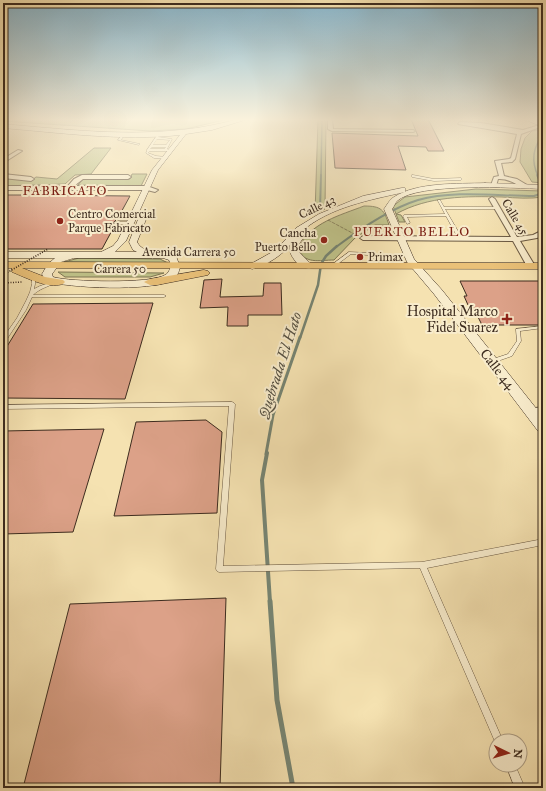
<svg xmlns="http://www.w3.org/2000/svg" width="546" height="791" viewBox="0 0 546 791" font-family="'IM FELL Great Primer',serif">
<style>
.green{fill:#bfc289;stroke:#7e7754}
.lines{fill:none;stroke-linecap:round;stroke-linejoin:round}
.stream-far5{stroke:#768472;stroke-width:1.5}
.stream-far4{stroke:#768472;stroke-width:2}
.stream-far3{stroke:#768472;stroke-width:2.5}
.stream-far2{stroke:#768472;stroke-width:3}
.stream-far1{stroke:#768472;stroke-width:4}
.stream{stroke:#768472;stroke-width:5}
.building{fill:#dca188;stroke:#3d2c1f}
.lane-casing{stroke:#6b5a44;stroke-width:1}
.street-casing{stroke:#6b5a44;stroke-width:2}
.secondary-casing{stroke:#3d2c1f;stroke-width:1}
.primary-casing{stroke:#3d2c1f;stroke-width:1}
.path-far1{stroke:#3d2c1f;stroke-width:1;stroke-dasharray:0.5 1;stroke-linecap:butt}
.path{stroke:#3d2c1f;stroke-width:1.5;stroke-dasharray:1 1.5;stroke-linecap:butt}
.lane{fill:#f8eccc;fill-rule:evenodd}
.street{fill:#f8eccc;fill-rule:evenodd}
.secondary{fill:#f8eccc;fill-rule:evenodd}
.primary{fill:#eac178;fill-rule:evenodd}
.path-bridge-far1{stroke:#3d2c1f;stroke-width:1;stroke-dasharray:0.5 1;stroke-linecap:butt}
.path-bridge{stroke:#3d2c1f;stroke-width:1.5;stroke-dasharray:1 1.5;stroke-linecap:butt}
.poi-dot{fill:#8f2418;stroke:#f8eccc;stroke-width:1.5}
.labels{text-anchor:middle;stroke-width:4;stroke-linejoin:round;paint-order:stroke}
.far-street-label{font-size:12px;fill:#3d2c1f;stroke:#f8eccc}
.far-poi-label{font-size:12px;fill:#3d2c1f;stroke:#f8eccc;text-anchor:start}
.far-neighbourhood-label{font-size:13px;letter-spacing:1px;fill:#7a1f14;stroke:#f8eccc}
.poi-label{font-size:14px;fill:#3d2c1f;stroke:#f8eccc;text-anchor:end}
.street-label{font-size:14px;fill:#3d2c1f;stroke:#f8eccc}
.water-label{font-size:15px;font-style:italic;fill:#555042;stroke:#f8eccc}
</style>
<rect width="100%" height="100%" fill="#f5e2b1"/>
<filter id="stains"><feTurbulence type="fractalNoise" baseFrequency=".005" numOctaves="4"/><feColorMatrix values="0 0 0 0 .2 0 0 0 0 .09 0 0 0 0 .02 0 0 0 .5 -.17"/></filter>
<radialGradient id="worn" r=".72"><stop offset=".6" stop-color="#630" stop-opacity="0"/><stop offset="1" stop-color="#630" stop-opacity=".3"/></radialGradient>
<g class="green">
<path d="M3,119h225l-42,10 -36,2 -147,-10z"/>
<path d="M318,119h8l-1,90 -10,5z"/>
<path d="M543,129v26l-2,3 2,3v22l-11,-1 -12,-20 1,-13 4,-11 7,-7z"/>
<path d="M94,148h17l-20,26 -16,1 -10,9 -62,2v-8l29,2 4,-3 21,2z"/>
<path d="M132,174h15l-6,12 -63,-1 5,-6h47z"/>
<path d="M476,189l67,2v6c-13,2 -27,1 -41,0 -35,-1 -74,-1 -106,17l5,1 4,7h-6l-6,-16 12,-9z"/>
<path d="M364,206c18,0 20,4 25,19h-14l-20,13 -21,22c-14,0 -31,5 -35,-12 10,-25 42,-33 65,-42z"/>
<path d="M79,258l81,1 8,4 -104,-1z"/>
<path d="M58,272l106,1 -14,4h-85z"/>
</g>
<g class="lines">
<g class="stream-far5">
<path d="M321,176l1,-57"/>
<path d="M538,176c-7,-15 -5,-29 5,-41"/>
</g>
<g class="stream-far4">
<path d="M537,175l6,13"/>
<path d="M320,210l1,-35"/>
<path d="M336,247c24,-18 53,-38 82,-47 36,-10 79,-4 116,-4l9,-3"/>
</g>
<path class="stream-far3" d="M300,338l18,-53 3,-21 5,-8 11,-10"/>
<path class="stream-far2" d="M266,454l7,-39 27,-78"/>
<path class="stream-far1" d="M267,453l-5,27 8,122"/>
<path class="stream" d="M270,601l7,99 16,88"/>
</g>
<g class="building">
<path d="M411,119h17l16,32h-16l-2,-4 -28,-1 8,24 -71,-2 -3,-35 86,3z"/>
<path d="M3,195h31l96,1 -11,20 -4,2 1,2 -3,3 2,2 -13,24h-99z"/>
<path d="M222,279l-2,18 43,-1 1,-13h17l1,32h-34v11h-21l1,-19 -28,1 4,-28z"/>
<path d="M460,281h83v44h-61l-10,-20h-4l-4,-9h3z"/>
<path d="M153,303l-28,96 -122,-1v-45l30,-49z"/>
<path d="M206,420l16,12 -5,81 -103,3 22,-94z"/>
<path d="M104,429l-31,103 -70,2v-103z"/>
<path d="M226,598l-6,190h-197l47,-184z"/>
</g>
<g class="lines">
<g class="lane-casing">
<g id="lane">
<path d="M123,134l1,1 -3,5 19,4 -1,1 -21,-5z"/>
<path d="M158,134l1,1 -1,2 14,2 -5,10 2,1 -1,1h-18l-2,2 8,3 10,1 1,2 -13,-1 -8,-5 1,-2v-1zM157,139l13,1 -4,5h-13zM152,147h14l-2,2h-14z"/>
<path d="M541,156l2,1v2l-2,-1z"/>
<path d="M413,175l21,4 27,-1 1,1 -1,1 -27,1 -22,-4v-2z"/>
<path d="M438,200h2l4,7h53l2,1 -2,1h-52l17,29 -2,1 -2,-1 -12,-22 -39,1 3,6 -3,1 -4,-8 1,-1 41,-1 -7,-13z"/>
<path d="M117,218h16l2,1 -2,1h-15l-2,-1z"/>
<path d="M115,222h16l2,1 -2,1h-15l-2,-1z"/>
<path d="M349,252l21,1 5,9 5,4 -3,1 -5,-3 -4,-9 -17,-1 -16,12h-2v-2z"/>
<path d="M32,276h1l2,1v7l-1,5 6,-3 12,-4h1l2,1c-8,4 -16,6 -22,12h131l2,1 -2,1h-132l-6,13 -21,32 -2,1v-5l14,-20 9,-17 4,-9 2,-8z"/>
<path d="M543,326v2l-23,3 1,10 -9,15 -20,7 -2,-1v-2l18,-6 9,-13 -1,-11v-1z"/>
<path d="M232,402l2,1 1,1 -12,162 199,-4 121,-23v6l-116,23 76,173h-7v3l-76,-176 -201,4 -2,-1 -1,-2 13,-163 -226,3v-4z"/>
<path d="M506,765h9l10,23h-10z"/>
</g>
</g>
<g class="street-casing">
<g id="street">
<path d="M328,119h4l1,10 80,1 2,1 -2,1 -81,-1 -4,-2z"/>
<path d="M460,122l21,1 42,7 20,-6v2l-22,8 -6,25 -3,3 -11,1 3,13 13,3 10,6v2c-9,1 -15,-9 -29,-8l-2,7 -5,-1 3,-8 5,-1 -4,-15 14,-2 2,-1 6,-24 -59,-10z"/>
<path d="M18,150l4,1 -19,12v-4z"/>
<path d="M3,174l28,3 3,2 -3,2 -28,-3z"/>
<path d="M82,175h46l3,2 -3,2h-45l-9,7h73l11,4 -3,2 -8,-2h-75l-5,-3 7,-8z"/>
<path d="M3,186h58l3,2 -3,2h-58z"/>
<path d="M492,197l3,2 22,38 16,-2 10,-5v5l-6,3 -17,3 15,25 -1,2h-6l-15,-27 -150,-1 -3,-2 3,-2 148,1 -22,-38z"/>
<path d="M543,407v8h-15l-1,-3 1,-3z"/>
</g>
</g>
<g class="secondary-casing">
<g id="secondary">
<path d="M238,119h10l-36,11 -26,4 -28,36 -32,71 -11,11h22l-4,-2 -4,-8 10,-25 7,-2 1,2 -10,25c7,13 26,10 39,14l4,11c-1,5 -3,10 -8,13 -21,12 -104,8 -127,1l-3,-7 6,-10 7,-6h-52v-6h98l12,-6 5,-6 34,-70 28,-35c-59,6 -118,-2 -177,-7v-4c80,7 159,17 235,-5zM74,258h89l6,2 2,5c-1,4 -2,8 -6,10 -14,9 -95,7 -112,2l-1,-3 9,-12z"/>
<path d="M524,119h9l10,4v4z"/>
<path d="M485,183l58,2v4c-29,-1 -125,-7 -146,12 -2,2 -3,6 -5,8l22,50 28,31 101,127v16l-5,-2 -104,-137 -27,-32 -23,-53c3,-4 6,-10 10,-12 23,-15 64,-13 91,-14z"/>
<path d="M402,188h3v4c-35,8 -75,15 -103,39l4,3 -7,10v8l12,12v4c-10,3 -24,-13 -21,-23 -9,11 -23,20 -38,24l-5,-3 29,-16 20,-22 23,-14 44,-18z"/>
</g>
</g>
<g class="primary-casing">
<g id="primary">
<path d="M3,262l540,1v6l-521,-1 23,9 18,3 2,2 -2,2c-16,5 -36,-6 -51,-12v-4h-9z"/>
<path d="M204,270l4,1 2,2 -2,2 -51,10h-7l-6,-3 6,-3z"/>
</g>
</g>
<path class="path-far1" d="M328,220l28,15"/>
<path class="path" d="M3,283l19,-1"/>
<use href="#lane" class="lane"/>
<use href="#street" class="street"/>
<use href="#secondary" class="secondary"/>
<use href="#primary" class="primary"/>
<path class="path-bridge-far1" d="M24,195l9,-9h26l-23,1"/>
<path class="path-bridge" d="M3,275l45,-26"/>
</g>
<linearGradient id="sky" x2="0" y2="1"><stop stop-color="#89b8cf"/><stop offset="0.52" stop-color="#faf2dc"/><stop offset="1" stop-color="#faf2dc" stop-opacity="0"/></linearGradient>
<rect width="546" height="230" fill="url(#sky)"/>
<g class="poi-dot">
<circle cx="60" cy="221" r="4"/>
<circle cx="324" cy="240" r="4"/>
<circle cx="360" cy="257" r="4"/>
<path d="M505 313h4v4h4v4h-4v4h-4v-4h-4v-4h4z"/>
</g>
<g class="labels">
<g class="far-street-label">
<text transform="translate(317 207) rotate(-26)" y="4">Calle 43</text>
<text transform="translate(515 217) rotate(59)" y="4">Calle 45</text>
<text x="189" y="256">Avenida Carrera 50</text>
<text x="120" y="273">Carrera 50</text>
</g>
<g class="far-poi-label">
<text x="68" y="218">Centro Comercial<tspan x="68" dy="14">Parque Fabricato</tspan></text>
<text x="316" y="237" text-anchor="end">Cancha<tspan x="316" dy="14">Puerto Bello</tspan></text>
<text x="368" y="261">Primax</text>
</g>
<g class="far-neighbourhood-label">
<text x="65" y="195">FABRICATO</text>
<text x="412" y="236">PUERTO BELLO</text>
</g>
<g class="poi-label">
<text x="498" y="316">Hospital Marco<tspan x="498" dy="16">Fidel Suarez</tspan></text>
</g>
<g class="street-label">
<text transform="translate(498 369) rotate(52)" y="5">Calle 44</text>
</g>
<g class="water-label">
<text transform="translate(280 365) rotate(-72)" y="5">Quebrada El Hato</text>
</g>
</g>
<rect width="546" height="791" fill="none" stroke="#f5e2b1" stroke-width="16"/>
<rect x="4" y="4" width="538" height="783" fill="none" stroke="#3d2c1f" stroke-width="2"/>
<rect x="8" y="8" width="530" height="775" fill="none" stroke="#3d2c1f"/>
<g transform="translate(508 753) rotate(95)"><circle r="19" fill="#f8eccc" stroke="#ad9f87"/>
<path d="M0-3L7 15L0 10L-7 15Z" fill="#8f2418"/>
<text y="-6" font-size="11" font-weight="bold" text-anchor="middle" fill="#3d2c1f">N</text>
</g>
<rect width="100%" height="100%" filter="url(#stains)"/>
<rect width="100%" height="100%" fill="url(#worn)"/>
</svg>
